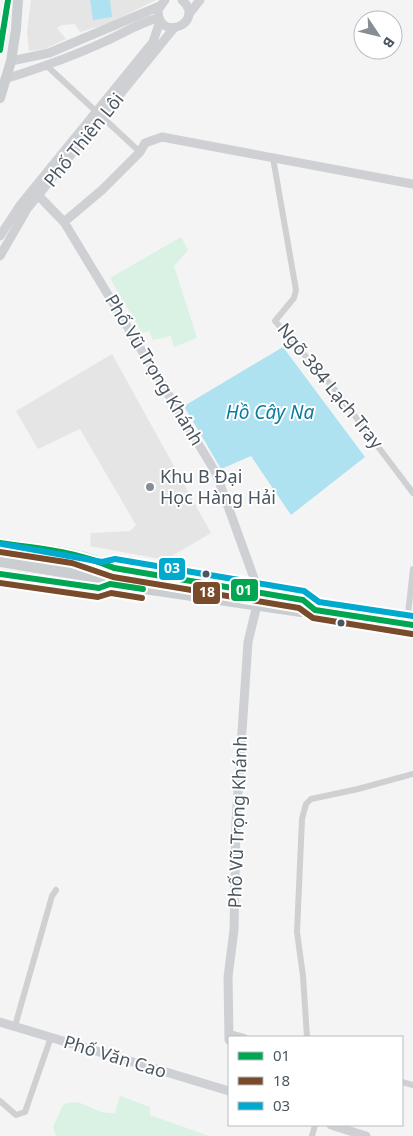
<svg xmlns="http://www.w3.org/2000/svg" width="413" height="1136" viewBox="0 0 413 1136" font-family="'Noto Sans',sans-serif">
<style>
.education{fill:#e6e5e6}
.green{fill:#d9f2e3}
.water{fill:#aee2f0}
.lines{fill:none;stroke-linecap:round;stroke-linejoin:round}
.street{stroke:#ced0d2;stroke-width:6}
.secondary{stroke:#ced0d4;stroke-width:9}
.primary{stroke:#caced1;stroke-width:10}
.bus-1-casing{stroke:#fff;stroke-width:10}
.bus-2-casing{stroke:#fff;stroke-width:10}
.bus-3-casing{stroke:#fff;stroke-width:10}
.bus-1{stroke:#00a651;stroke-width:6}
.bus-2{stroke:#7a4b2a;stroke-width:6}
.bus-3{stroke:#00a9ce;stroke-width:6}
.poi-dot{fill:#868d94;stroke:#fff;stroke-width:2}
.bus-dot{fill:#4a5661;stroke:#fff;stroke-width:2}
.labels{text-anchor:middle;stroke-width:4;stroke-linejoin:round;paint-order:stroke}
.street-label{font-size:18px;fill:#4a5661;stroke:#fff}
.poi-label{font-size:18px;fill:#4a5661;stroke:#fff;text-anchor:start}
.water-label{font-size:19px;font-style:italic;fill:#0c7c9b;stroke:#fff}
.line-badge{stroke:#fff;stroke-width:2}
.badge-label{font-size:14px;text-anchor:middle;font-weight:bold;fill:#fff}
</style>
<rect width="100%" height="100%" fill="#f4f4f4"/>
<g class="education">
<path d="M31,0h125l-46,23 -30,9 -5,-8 -13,1 -5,3 9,11 -21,10 -16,2 -2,-19z"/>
<path d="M112,354l99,179 -46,27 -75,-14 1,-13 39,-2 6,-6 -56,-96 -42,20 -22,-38z"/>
</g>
<g class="green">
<path d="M181,237l7,13 -14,16 23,72 -23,9 -3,-11 -18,4 -4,-9 -7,2 -32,-55z"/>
<path d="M120,1096l30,11v8l59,21h-153l-3,-9 10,-22c15,-8 25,3 39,7 4,1 9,1 13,1z"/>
</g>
<g class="water">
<path d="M90,0h20l2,17 -19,3z"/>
<path d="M283,347l82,110 -74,58 -40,-59 -30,13 -37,-63z"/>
</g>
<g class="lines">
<g class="street">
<path d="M47,66l93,86"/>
<path d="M273,158l23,132 -2,8 -19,23 61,70 77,102"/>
<path d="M407,623l6,-54"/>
<path d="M15,1026l37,-130 4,-6"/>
<path d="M229,1033l15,4"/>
<path d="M307,1037l-4,-61 -6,-44 5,-113 4,-15 5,-5 47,-10 55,-15"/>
<path d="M402,1082l11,3"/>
<path d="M0,1101l16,14 9,-3 26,-75"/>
<path d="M312,1136l3,-11"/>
</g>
<g class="secondary">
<path d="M165,0l-7,10c0,34 49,12 24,-10"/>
<path d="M189,14l11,-14"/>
<path d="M11,61l38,-8 111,-47"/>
<path d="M5,79c35,-11 69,-23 101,-38 18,-8 34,-19 53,-23"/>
<path d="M33,190l31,32 152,251 43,119"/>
<path d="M64,222l38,-32 38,-38 5,-9 17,-6 251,47"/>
<path d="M0,236l21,-32 132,-162 7,-21"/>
<path d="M0,256l27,-47 147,-181"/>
<path d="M0,1022l229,69"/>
<path d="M229,1040l-1,-63 6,-47 2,-109 12,-179 9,-37"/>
<path d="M331,1125l35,11"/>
</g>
<g class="primary">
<path d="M0,50l8,-50"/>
<path d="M0,98l11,-37 5,-32 2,-29"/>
<path d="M0,543c34,5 84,9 114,25l189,32 12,10"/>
<path d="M0,553l102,18 12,-3"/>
<path d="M0,562l103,17 7,5"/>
<path d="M0,574l99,14 11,-4 191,28 14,-2 98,15"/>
</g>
<g class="bus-1-casing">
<g id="bus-1">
<path d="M0,50l8,-50"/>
<path d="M0,543c39,5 78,9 114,25l189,32 12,10 98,15"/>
<path d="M0,574l99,14 11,-4 33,5"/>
</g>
</g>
<g class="bus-2-casing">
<g id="bus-2">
<path d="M0,552l72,11 41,14 186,31 14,10 99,16"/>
<path d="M0,583l98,14 13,-4 31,5"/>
</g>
</g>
<g class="bus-3-casing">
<path id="bus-3" d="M2,544l100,18 13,-3 189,32 15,11 94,14"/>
</g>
<use href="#bus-1" class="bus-1"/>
<use href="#bus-2" class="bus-2"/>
<use href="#bus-3" class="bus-3"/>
</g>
<circle class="poi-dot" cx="150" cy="487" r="5"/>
<g class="bus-dot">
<circle cx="206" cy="574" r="4.5"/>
<circle cx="341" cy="623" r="4.5"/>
</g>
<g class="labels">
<g class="street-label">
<text transform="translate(84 140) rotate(-51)" y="6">Phố Thiên Lôi</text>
<text transform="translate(154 370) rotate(59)" y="6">Phố Vũ Trọng Khánh</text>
<text transform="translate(330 386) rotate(51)" y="6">Ngõ 384 Lạch Tray</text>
<text transform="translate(238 822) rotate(-88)" y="6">Phố Vũ Trọng Khánh</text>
<text transform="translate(115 1057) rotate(17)" y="6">Phố Văn Cao</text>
</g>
<g class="poi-label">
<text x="160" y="483">Khu B Đại<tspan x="160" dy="21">Học Hàng Hải</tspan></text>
</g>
<g class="water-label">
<text x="270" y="419">Hồ Cây Na</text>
</g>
</g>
<g class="line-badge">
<rect x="158" y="557" width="28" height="24" rx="5" fill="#00a9ce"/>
<rect x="230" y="578" width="29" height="24" rx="5" fill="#00a651"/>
<rect x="192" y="581" width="29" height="24" rx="5" fill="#7a4b2a"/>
</g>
<g class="badge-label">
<text x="172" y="573">03</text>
<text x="244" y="595">01</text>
<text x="207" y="597">18</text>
</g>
<rect x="228" y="1036" width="175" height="90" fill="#ffffff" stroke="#b7bbc0"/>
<rect x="238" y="1052" width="25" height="8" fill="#00a651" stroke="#b7bbc0"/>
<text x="273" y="1061" font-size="15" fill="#4a5661">01</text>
<rect x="238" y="1077" width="25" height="8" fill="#7a4b2a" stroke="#b7bbc0"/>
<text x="273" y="1086" font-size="15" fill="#4a5661">18</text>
<rect x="238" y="1102" width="25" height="8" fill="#00a9ce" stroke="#b7bbc0"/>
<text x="273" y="1111" font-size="15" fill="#4a5661">03</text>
<g transform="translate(378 35) rotate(125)"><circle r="24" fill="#ffffff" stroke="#b7bbc0"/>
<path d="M0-4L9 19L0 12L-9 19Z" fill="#868d94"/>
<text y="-8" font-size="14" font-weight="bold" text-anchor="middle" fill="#4a5661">B</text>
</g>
</svg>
